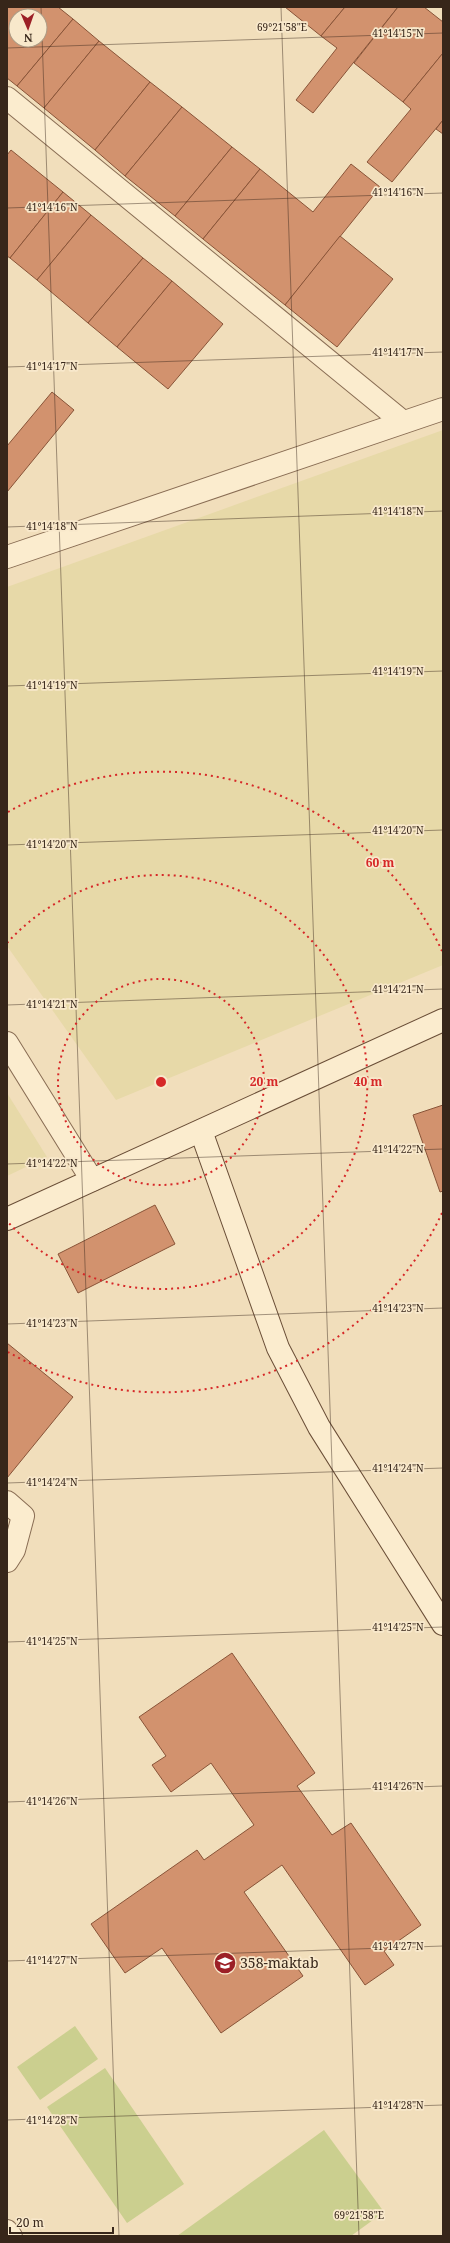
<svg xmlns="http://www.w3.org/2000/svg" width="450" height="2243" viewBox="0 0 450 2243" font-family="'Noto Serif',serif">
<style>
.farmland{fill:#e7d9a8}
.green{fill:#cbcf8f}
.building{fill:#d2926e;stroke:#895438;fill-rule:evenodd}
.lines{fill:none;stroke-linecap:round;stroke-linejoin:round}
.lane-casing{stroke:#896d54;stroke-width:22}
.street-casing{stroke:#896d54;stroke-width:24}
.secondary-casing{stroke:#6a4e37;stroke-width:24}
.lane{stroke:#fbecce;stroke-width:20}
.street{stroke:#fbecce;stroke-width:22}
.secondary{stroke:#fbecce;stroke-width:22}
.ticks{fill:none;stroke:#37261a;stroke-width:1;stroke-opacity:0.45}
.ring{fill:none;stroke:#d62828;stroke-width:2;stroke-dasharray:2 4}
.labels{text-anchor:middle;stroke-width:3.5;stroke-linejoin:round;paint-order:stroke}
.poi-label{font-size:14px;fill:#37261a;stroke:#f8e8cb;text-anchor:start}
.ticks-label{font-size:10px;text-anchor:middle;fill:#37261a;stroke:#f8e8cb;stroke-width:3.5;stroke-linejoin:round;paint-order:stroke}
.centre{fill:#d62828;stroke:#f8e8cb;stroke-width:2}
.ring-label{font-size:12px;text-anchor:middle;font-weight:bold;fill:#d62828;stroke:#f8e8cb;stroke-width:3.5;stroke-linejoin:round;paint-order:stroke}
</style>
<rect width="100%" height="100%" fill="#f1debb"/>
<g class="farmland">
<path d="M443,430v535l-327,135 -109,-154v-359z"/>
<path d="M7,1093l40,64 -40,19z"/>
</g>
<g class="green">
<path d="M75,2026l23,33 -58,41 -23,-33z"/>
<path d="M105,2068l79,116 -57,39 -80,-116z"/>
<path d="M324,2130l60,82 -33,24h-174z"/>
</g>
<g class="building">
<path d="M7,7h51l15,12 -56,67 -10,-8zM16,16h24v24h-24z"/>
<path d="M285,7h60l-24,29z"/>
<path d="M345,7h53l-85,106 -17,-13 41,-52 -16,-12z"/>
<path d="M398,7h26l19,15v31l-40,49 -49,-39z"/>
<path d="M73,19l26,22 -55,67 -27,-22z"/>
<path d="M99,41l51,41 -55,68 -51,-42z"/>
<path d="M443,53v67l-51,62 -25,-20 44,-53 -8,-7z"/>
<path d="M150,82l32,25 -57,69 -30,-26z"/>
<path d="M182,107l50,40 -57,69 -50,-40z"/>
<path d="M443,120v14l-7,-5z"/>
<path d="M232,147l28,22 -57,70 -28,-23z"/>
<path d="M11,150l52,42 -53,66 -3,-2v-101z"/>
<path d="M351,164l29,23 -95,118 -82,-66 57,-70 53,43z"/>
<path d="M63,192l28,23 -54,65 -27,-22z"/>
<path d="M91,215l52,43 -55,65 -51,-43z"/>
<path d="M340,236l53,43 -56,68 -52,-42z"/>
<path d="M143,258l29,23 -55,66 -29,-24z"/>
<path d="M172,281l51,43 -55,65 -51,-42z"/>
<path d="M52,392l22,18 -67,82v-46z"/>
<path d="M443,1105v86l-3,1 -27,-77z"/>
<path d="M155,1205l20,39 -97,49 -20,-39z"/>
<path d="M7,1343l66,54 -66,81z"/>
<path d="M232,1653l83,120 -18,13 35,49 19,-12 70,102 -37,26 10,14 -29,20 -83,-120 -38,27 59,84 -82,57 -59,-85 -37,25 -34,-49 106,-74 7,10 50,-35 -43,-62 -40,29 -19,-27 14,-9 -27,-39z"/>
</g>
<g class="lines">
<g class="lane-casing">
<path id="lane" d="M7,2230l5,6"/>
</g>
<g class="street-casing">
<g id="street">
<path d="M7,98l396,324"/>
<path d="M7,557l436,-148"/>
<path d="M7,1043l85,137"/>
<path d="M7,1502l16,14 -9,34 -7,11"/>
</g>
</g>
<g class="secondary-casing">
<g id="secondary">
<path d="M201,1131l77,217 41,79 124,197"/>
<path d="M7,1219l436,-199"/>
</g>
</g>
<use href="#lane" class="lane"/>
<use href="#street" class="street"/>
<use href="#secondary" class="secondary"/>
</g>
<path class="ticks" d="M41,7l78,2229M281,7l78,2229M7,48l436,-15M7,208l436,-15M7,367l436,-15M7,527l436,-16M7,686l436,-15M7,845l436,-15M7,1005l436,-16M7,1164l436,-15M7,1324l436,-16M7,1483l436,-15M7,1642l436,-15M7,1802l436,-16M7,1961l436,-15M7,2120l436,-15"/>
<g class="ring">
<circle cx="161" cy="1082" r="103"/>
<path d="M7 943A207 207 0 1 1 7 1221"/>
<path d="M442 1213A310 310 0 0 1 8 1352M8 812A310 310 0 0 1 442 951"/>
</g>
<defs>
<g id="school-disc" transform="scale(1.15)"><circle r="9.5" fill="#9c2027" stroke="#f8e8cb"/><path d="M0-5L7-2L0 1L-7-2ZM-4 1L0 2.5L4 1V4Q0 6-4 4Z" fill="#fff"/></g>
</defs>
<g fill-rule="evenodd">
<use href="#school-disc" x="225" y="1963"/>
</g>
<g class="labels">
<g class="poi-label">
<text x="240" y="1968">358-maktab</text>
</g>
</g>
<g class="ticks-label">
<text x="282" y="31">69°21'58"E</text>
<text x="398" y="37">41°14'15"N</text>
<text x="398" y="196">41°14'16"N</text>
<text x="52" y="211">41°14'16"N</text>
<text x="398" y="356">41°14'17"N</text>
<text x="52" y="370">41°14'17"N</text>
<text x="398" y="515">41°14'18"N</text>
<text x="52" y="530">41°14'18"N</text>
<text x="398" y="675">41°14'19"N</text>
<text x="52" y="689">41°14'19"N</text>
<text x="398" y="834">41°14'20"N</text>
<text x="52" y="848">41°14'20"N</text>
<text x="398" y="993">41°14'21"N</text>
<text x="52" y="1008">41°14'21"N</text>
<text x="398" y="1153">41°14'22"N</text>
<text x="52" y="1167">41°14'22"N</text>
<text x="398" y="1312">41°14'23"N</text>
<text x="52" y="1327">41°14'23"N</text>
<text x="398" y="1472">41°14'24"N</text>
<text x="52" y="1486">41°14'24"N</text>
<text x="398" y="1631">41°14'25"N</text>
<text x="52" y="1645">41°14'25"N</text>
<text x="398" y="1790">41°14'26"N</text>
<text x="52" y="1805">41°14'26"N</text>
<text x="398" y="1950">41°14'27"N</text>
<text x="52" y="1964">41°14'27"N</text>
<text x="398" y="2109">41°14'28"N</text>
<text x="52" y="2124">41°14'28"N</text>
<text x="359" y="2219">69°21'58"E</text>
</g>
<circle cx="161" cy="1082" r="6" class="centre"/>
<g class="ring-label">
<text x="380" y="867">60 m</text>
<text x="264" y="1086">20 m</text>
<text x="368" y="1086">40 m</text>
</g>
<rect width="450" height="2243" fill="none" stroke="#37261a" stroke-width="16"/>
<g transform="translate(28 28) rotate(178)"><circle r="19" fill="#f8e8cb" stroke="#ab9a84"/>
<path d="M0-3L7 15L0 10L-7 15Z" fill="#9c2027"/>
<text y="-6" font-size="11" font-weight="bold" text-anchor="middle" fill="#37261a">N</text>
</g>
<path d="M10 2227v6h103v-6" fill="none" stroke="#37261a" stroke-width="2"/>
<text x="16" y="2227" font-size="12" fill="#37261a" stroke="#f8e8cb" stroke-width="3" paint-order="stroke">20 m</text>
</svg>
